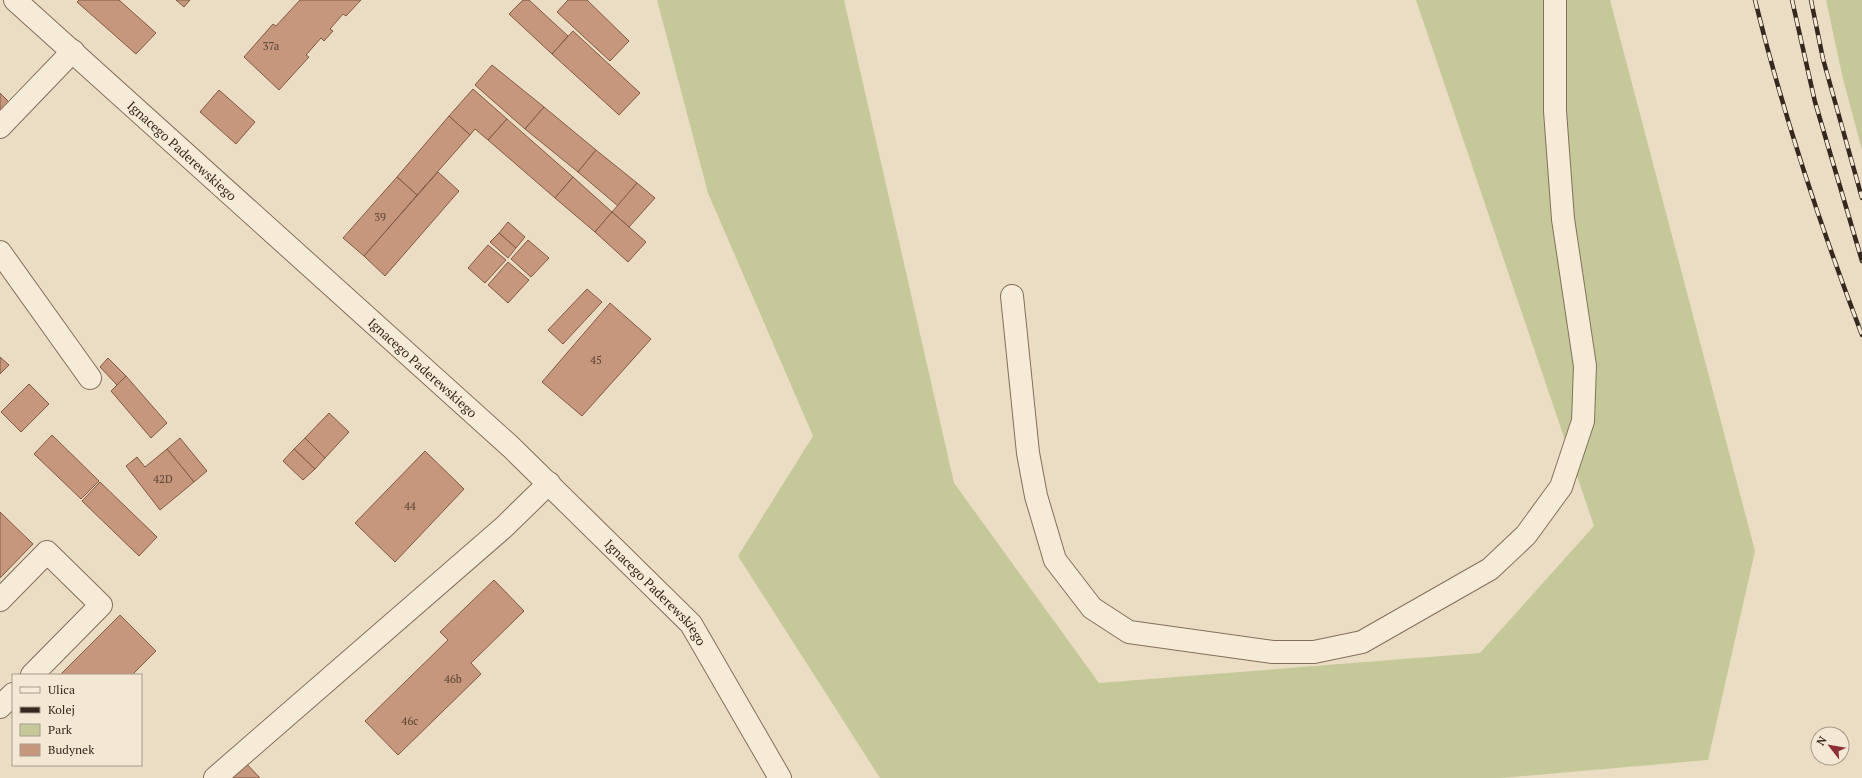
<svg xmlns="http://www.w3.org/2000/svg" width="1862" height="778" viewBox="0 0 1862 778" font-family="'PT Serif',serif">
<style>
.green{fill:#c5c899}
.building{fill:#c7977d;stroke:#825943}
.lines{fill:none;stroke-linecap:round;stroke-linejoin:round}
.minor-casing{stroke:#846f5c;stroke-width:24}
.minor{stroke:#f6ebd7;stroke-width:22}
.rail-casing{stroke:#35291f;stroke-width:4.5}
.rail{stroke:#f3e8d3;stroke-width:3;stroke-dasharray:9;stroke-linecap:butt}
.labels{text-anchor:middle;stroke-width:3;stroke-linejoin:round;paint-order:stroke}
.number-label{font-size:11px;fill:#5a4436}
.street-label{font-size:13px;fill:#35291f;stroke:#f3e8d3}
</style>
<rect width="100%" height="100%" fill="#ebddc4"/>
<g class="green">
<path d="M657,0h187l110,483 145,200 381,-30 114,-127 -178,-526h194l145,551 -47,209 -207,18h-621l-142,-222 75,-120 -105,-243z"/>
<path d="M1826,0h36v150l-19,-71z"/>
</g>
<g class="building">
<path d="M79,0h40l37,33 -20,21 -59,-52z"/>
<path d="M176,0h14l-6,7z"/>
<path d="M300,0h61l-15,16 -3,-2 -13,15 3,2 -9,10 -3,-3 -15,17 3,2 -30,33 -35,-33 29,-33 3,2z"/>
<path d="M523,0h6l39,36 -16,18 -43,-40z"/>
<path d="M568,0h19l42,41 -19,20 -53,-49z"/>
<path d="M573,31l67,62 -21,22 -67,-61z"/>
<path d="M492,65l52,42 -19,22 -50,-44z"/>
<path d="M473,89l34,30 -19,21 -13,-11 -5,6 -21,-19z"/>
<path d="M219,90l36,32 -19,22 -36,-32z"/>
<path d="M0,93l10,10 -10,10z"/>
<path d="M544,107l52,43 -18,22 -53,-43z"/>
<path d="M449,116l21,19 -53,60 -20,-18z"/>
<path d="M507,119l66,58 -18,21 -67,-58z"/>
<path d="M596,150l41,33 -19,23 -40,-34z"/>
<path d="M438,172l21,19 -74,85 -21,-20z"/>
<path d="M397,177l20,18 -53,61 -21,-18z"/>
<path d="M573,177l39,35 -17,20 -40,-34z"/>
<path d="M637,183l18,15 -26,29 -17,-15z"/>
<path d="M612,212l34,30 -18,20 -33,-30z"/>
<path d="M508,222l17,15 -9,11 -17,-15z"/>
<path d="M499,233l17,15 -8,10 -18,-16z"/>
<path d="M528,240l21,18 -18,19 -20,-18z"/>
<path d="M488,245l18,15 -21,23 -17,-15z"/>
<path d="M508,262l21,18 -21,23 -20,-18z"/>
<path d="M587,289l15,13 -39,42 -15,-14z"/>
<path d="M610,303l41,36 -69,77 -40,-34z"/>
<path d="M0,357l9,8 -9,9z"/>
<path d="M108,358l18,18 -9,9 -17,-18z"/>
<path d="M126,376l41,47 -16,15 -40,-47z"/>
<path d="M29,384l20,20 -28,28 -20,-20z"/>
<path d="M329,413l20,19 -24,26 -20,-20z"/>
<path d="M52,435l47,46 -18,18 -47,-45z"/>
<path d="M180,438l27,33 -13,11 -27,-33z"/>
<path d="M305,438l20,20 -10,11 -21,-20z"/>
<path d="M167,449l27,33 -34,28 -34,-44 11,-9 8,10z"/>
<path d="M294,449l21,20 -12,11 -20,-19z"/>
<path d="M425,451l39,38 -69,73 -40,-39z"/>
<path d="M100,482l57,55 -18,19 -57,-55z"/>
<path d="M0,512l33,32 -33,34z"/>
<path d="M494,580l30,31 -53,52 10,11 -83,81 -33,-34 83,-81 -8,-8z"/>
<path d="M120,615l36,36 -24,24h-72z"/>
<path d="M242,759l18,19h-37z"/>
</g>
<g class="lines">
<g class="minor-casing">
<g id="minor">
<path id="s1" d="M15,0l496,447 180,177 89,154"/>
<path d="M0,127l73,-76"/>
<path d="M0,252l90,126"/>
<path d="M1012,296l16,157 8,43 19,64 37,48 37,24 144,20h41l48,-10 128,-73 36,-34 35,-48 22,-66 2,-55 -22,-147 -8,-108v-111"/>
<path d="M0,600l47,-48 54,53 -69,70"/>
<path d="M0,707l13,-13"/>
<path d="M215,778l289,-251 45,-44"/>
</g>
</g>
<use href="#minor" class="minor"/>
<g class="rail-casing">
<g id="rail">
<path d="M1755,0c28,114 65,225 107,335"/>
<path d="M1792,0l23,102 47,159"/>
<path d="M1811,0l12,59 39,139"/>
</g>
</g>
<use href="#rail" class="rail"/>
</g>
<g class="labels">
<g class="number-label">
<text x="271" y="50">37a</text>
<text x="380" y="221">39</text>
<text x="596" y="364">45</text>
<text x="163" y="483">42D</text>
<text x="410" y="510">44</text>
<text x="453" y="683">46b</text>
<text x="410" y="725">46c</text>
</g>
<g class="street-label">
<text dy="5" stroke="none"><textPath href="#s1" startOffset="225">Ignacego Paderewskiego</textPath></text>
<text dy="5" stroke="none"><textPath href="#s1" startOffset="549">Ignacego Paderewskiego</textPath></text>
<text dy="5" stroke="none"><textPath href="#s1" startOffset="873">Ignacego Paderewskiego</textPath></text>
</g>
</g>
<rect x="12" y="674" width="130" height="92" fill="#f3e8d3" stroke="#a79c8b"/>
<rect x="20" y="687" width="20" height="6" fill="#f6ebd7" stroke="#a79c8b"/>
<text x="48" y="694" font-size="12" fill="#35291f">Ulica</text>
<rect x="20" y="707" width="20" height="6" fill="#35291f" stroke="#a79c8b"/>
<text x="48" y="714" font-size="12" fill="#35291f">Kolej</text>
<rect x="20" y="724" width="20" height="12" fill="#c5c899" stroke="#a79c8b"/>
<text x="48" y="734" font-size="12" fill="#35291f">Park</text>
<rect x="20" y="744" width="20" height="12" fill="#c7977d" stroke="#a79c8b"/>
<text x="48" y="754" font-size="12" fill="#35291f">Budynek</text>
<g transform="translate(1830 746) rotate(301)"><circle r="19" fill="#f3e8d3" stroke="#a79c8b"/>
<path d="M0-3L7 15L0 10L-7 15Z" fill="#8f3036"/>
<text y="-6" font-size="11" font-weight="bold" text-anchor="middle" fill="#35291f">N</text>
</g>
</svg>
